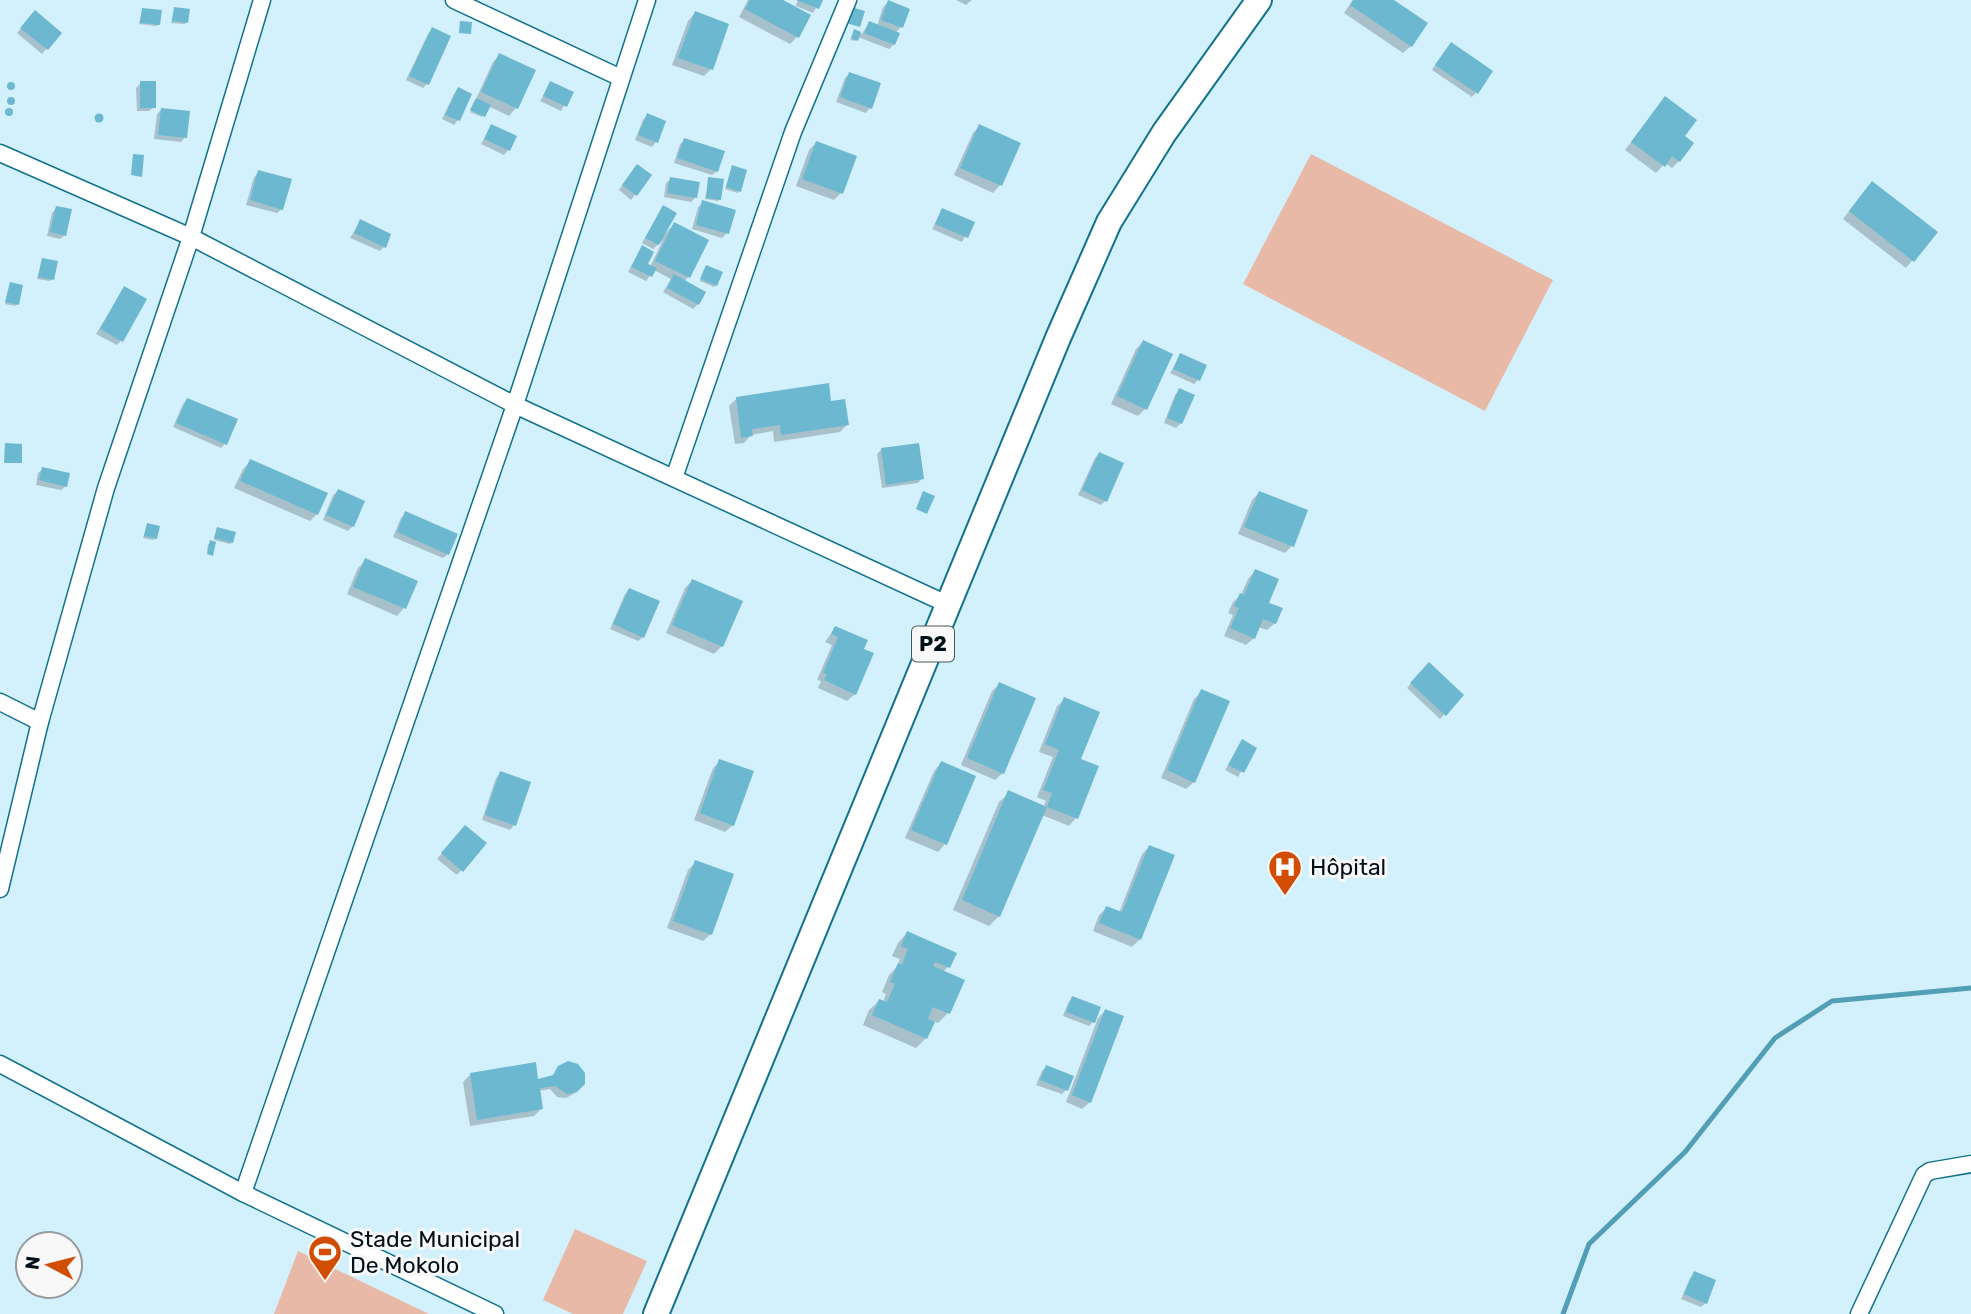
<svg xmlns="http://www.w3.org/2000/svg" width="1971" height="1314" viewBox="0 0 1971 1314" font-family="Rubik,sans-serif">
<style>
.green{fill:#e9b9a7}
.shadow{fill:#0003}
.lines{fill:none;stroke-linecap:round;stroke-linejoin:round}
.stream{stroke:#529eb7;stroke-width:5}
.building{fill:#6cb8d0}
.street-casing{stroke:#11728b;stroke-width:19}
.primary-casing{stroke:#11728b;stroke-width:28}
.street{stroke:#fff;stroke-width:16}
.primary{stroke:#fff;stroke-width:24}
.labels{text-anchor:middle;stroke-width:6;stroke-linejoin:round;paint-order:stroke}
.shield{fill:#f8f8f8;stroke:#4a565b;stroke-width:2}
.shield-label{font-size:21px;font-weight:bold;fill:#001018}
.poi-label{font-size:23px;fill:#001018;stroke:#f8f8f8;text-anchor:start}
</style>
<rect width="100%" height="100%" fill="#d2f1fc"/>
<g class="green">
<path d="M1311,154l242,126 -68,131 -242,-127z"/>
<path d="M575,1229l72,32 -24,53h-50l-30,-14z"/>
<path d="M298,1251l131,63h-155z"/>
</g>
<g class="shadow">
<path d="M748,0h32l15,8 3,-8h23l-8,13 -17,-7 -1,3 14,7 -12,21 -7,7 -51,-27z"/>
<path d="M956,0h16l-6,5z"/>
<path d="M1353,0h38l20,46 -8,7 -59,-40z"/>
<path d="M888,2l13,25 -6,6 -1,11 -5,5 -31,-12 -3,4 -5,-1 5,-9 7,3 7,-11 8,3 6,-19z"/>
<path d="M174,9l12,13 -1,2 -14,-1z"/>
<path d="M142,10l17,14 -2,2 -18,-2z"/>
<path d="M695,13l16,56 -7,7 -32,-11 16,-44z"/>
<path d="M30,17l30,16 -18,21 -25,-21z"/>
<path d="M432,29l-5,55 -4,4 -17,-8 22,-46z"/>
<path d="M1446,49l30,44 -4,4 -40,-27z"/>
<path d="M500,55l34,16 -18,37 -7,8 -21,-10 -6,11 -12,-5 23,-50z"/>
<path d="M849,74l21,34 -4,5 -30,-11 9,-24z"/>
<path d="M141,83l13,24 -5,4h-12l-1,-23z"/>
<path d="M551,83l21,10 -11,18 -21,-10z"/>
<path d="M458,89v31l-4,5 -12,-6 12,-25z"/>
<path d="M1665,98l17,39 -3,24 -7,7 -7,-5 -9,10 -31,-23z"/>
<path d="M162,109l23,28 -4,5 -27,-3 3,-25z"/>
<path d="M647,116l17,6 -8,20 -4,5 -17,-7 8,-20z"/>
<path d="M492,126l16,24 -4,5 -23,-11z"/>
<path d="M980,126l20,59 -7,8 -39,-18 19,-42z"/>
<path d="M685,140l32,31 -5,4 -38,-12 6,-19z"/>
<path d="M816,143l25,50 -7,7 -38,-14 13,-36z"/>
<path d="M732,167l7,24 -1,2 -13,-4z"/>
<path d="M633,170l17,5 -19,25 -12,-10z"/>
<path d="M259,172l23,37 -5,4 -31,-8 8,-28z"/>
<path d="M671,179l24,19 -4,4 -27,-5 2,-14z"/>
<path d="M709,179l11,20 -2,2 -13,-2z"/>
<path d="M1865,190l70,42 -29,36 -63,-49z"/>
<path d="M703,202l24,31 -5,5 -30,-9 6,-22z"/>
<path d="M663,207l1,28 10,-11 14,53 -4,5 14,22 -5,5 -30,-17 8,-13 -17,-9 -8,11 -18,-9 14,-25 4,18 4,2 13,-27 -10,9 -11,-6z"/>
<path d="M56,208l9,27 -5,4 -13,-3 5,-23z"/>
<path d="M942,210l30,13 -10,19 -30,-13z"/>
<path d="M360,222l24,25 -4,4 -30,-13z"/>
<path d="M42,260l10,19 -2,2 -13,-2z"/>
<path d="M704,269l12,16 -2,2 -14,-6z"/>
<path d="M10,284l7,20 -2,2 -10,-2z"/>
<path d="M124,288l-3,53 -4,4 -21,-11z"/>
<path d="M1143,342l2,67 -7,7 -27,-12 25,-55z"/>
<path d="M1181,355l17,25 -4,4 -24,-11z"/>
<path d="M1180,390l1,33 -5,5 -12,-5 11,-28z"/>
<path d="M736,399l94,4 17,22 -7,7 -66,10 -1,-11 -22,4 -7,8 -9,1 -6,-38z"/>
<path d="M187,400l38,44 -4,4 -48,-21 10,-23z"/>
<path d="M882,449l40,30 -4,4 -36,5 -5,-34z"/>
<path d="M1099,454l6,47 -4,4 -23,-10 17,-37z"/>
<path d="M250,462l67,52 -7,7 -76,-33 9,-19z"/>
<path d="M43,469l23,17 -5,4 -25,-5 2,-12z"/>
<path d="M338,491l15,35 -5,5 -25,-11 10,-25z"/>
<path d="M1259,493l33,53 -7,7 -47,-19 14,-34z"/>
<path d="M406,513l42,41 -5,4 -50,-21 8,-19z"/>
<path d="M147,525l8,14 -1,1 -11,-2z"/>
<path d="M217,529l15,13 -2,2 -16,-4 -2,13 -5,-1 1,-8 5,-1z"/>
<path d="M365,561l50,21 -11,26 -7,8 -50,-22 11,-26z"/>
<path d="M1255,571l20,52 -8,7 -9,-3 -4,11 -8,7 -22,-9 9,-21 -5,-2 5,-11 8,-7 7,-16z"/>
<path d="M692,581l30,65 -8,8 -48,-21 19,-45z"/>
<path d="M629,590l14,47 -5,4 -28,-12 15,-35z"/>
<path d="M835,628l30,13 -10,53 -8,7 -29,-13 3,-7 -4,-1 15,-35 -7,-3z"/>
<path d="M1429,665l33,30 -22,24 -33,-31z"/>
<path d="M1000,684l3,89 -8,7 -34,-15 31,-74z"/>
<path d="M1202,691l-8,91 -8,7 -25,-11 33,-79z"/>
<path d="M1065,699l13,61 -2,58 -7,8 -27,-11 -43,101 -10,10 -36,-16 46,-108 10,-9 34,14 3,-6 -9,-4 16,-40 -14,-5 18,-46z"/>
<path d="M1242,742l13,6 -17,29 -13,-7z"/>
<path d="M720,761l13,64 -8,7 -31,-12 19,-52z"/>
<path d="M941,763l33,14 -29,67 -7,8 -33,-14 29,-67z"/>
<path d="M500,773l14,52 -4,5 -28,-10 14,-42z"/>
<path d="M461,831l23,13 -27,31 -20,-16z"/>
<path d="M1149,847l-9,92 -8,8 -39,-16 6,-16 8,-7 12,5 23,-59z"/>
<path d="M696,862l15,72 -8,7 -36,-13 21,-58z"/>
<path d="M907,933l47,21 -6,13 -5,5 5,41 -10,10 -5,-2 -7,17 -10,10 -53,-23 6,-15 10,-9 4,1 3,-8 -4,-2 7,-17 7,-7 4,-9 -8,-3 6,-13z"/>
<path d="M1072,998l21,24 -4,4 -26,-10 5,-13z"/>
<path d="M1105,1011l-15,91 -8,7 -16,-7 32,-84z"/>
<path d="M559,1067l21,21 -5,5 -9,5 -9,-1 -7,-8 -11,2 2,18 -7,7 -64,10 -7,-44 7,-7 67,7 14,-4z"/>
<path d="M1046,1067l20,23 -4,4 -26,-9 6,-14z"/>
<path d="M1695,1273l11,30 -5,4 -20,-8 9,-21z"/>
</g>
<g class="lines">
<path class="stream" d="M1563,1314l26,-70 96,-92 90,-114 57,-37 139,-13"/>
</g>
<g class="building">
<path d="M750,0h33l28,15 -12,23 -54,-29z"/>
<path d="M796,0h27l-4,9z"/>
<path d="M888,0l22,9 -7,19 -22,-8z"/>
<path d="M1353,0h41l34,23 -16,24 -62,-42z"/>
<path d="M174,7l16,2 -2,14 -16,-2z"/>
<path d="M851,7l14,4 -5,16 -14,-4z"/>
<path d="M142,8l20,2 -2,15 -20,-2z"/>
<path d="M35,10l27,23 -14,17 -28,-22z"/>
<path d="M695,11l34,13 -16,46 -35,-12z"/>
<path d="M460,21l12,1 -1,12 -12,-1z"/>
<path d="M869,21l31,12 -5,12 -31,-12z"/>
<path d="M432,27l19,9 -22,49 -20,-9z"/>
<path d="M854,29l7,3 -3,9 -7,-3z"/>
<path d="M1451,42l42,29 -15,23 -43,-29z"/>
<path d="M499,53l37,17 -18,39 -37,-17z"/>
<path d="M849,72l32,11 -9,26 -32,-12z"/>
<rect x="140" y="81" width="16" height="27"/>
<path d="M550,81l24,11 -7,15 -24,-11z"/>
<circle cx="11" cy="86" r="4"/>
<path d="M458,87l14,7 -12,27 -15,-6z"/>
<path d="M1665,96l32,24 -12,16 9,7 -14,19 -8,-6 -7,11 -34,-25z"/>
<circle cx="11" cy="101" r="4"/>
<path d="M476,98l15,7 -6,12 -15,-7z"/>
<circle cx="9" cy="112" r="4"/>
<path d="M161,108l29,3 -3,27 -29,-3z"/>
<path d="M647,113l19,8 -8,22 -20,-8z"/>
<circle cx="99" cy="118" r="4.5"/>
<path d="M491,124l26,12 -7,15 -26,-12z"/>
<path d="M979,124l42,19 -19,43 -42,-18z"/>
<path d="M684,138l41,13 -7,21 -41,-14z"/>
<path d="M816,141l41,15 -14,38 -41,-15z"/>
<path d="M133,154l11,1 -2,22 -11,-2z"/>
<path d="M637,164l15,11 -15,21 -15,-11z"/>
<path d="M732,165l15,5 -6,22 -15,-5z"/>
<path d="M258,170l34,9 -9,31 -33,-10z"/>
<path d="M670,177l30,5 -3,16 -30,-5z"/>
<path d="M708,177l16,2 -3,21 -15,-2z"/>
<path d="M1872,181l66,51 -24,30 -65,-51z"/>
<path d="M702,200l34,10 -7,24 -33,-9z"/>
<path d="M663,205l14,8 -18,32 -14,-7z"/>
<path d="M56,206l16,3 -6,27 -16,-4z"/>
<path d="M942,208l33,14 -7,16 -33,-14z"/>
<path d="M360,219l31,15 -5,14 -32,-15z"/>
<path d="M674,222l35,18 -19,38 -35,-17z"/>
<path d="M642,245l12,7 -6,12 9,4 -5,9 -21,-10z"/>
<path d="M42,258l16,3 -4,19 -16,-3z"/>
<path d="M706,265l17,7 -6,14 -17,-7z"/>
<path d="M674,274l32,18 -7,13 -32,-17z"/>
<path d="M10,282l13,3 -4,20 -14,-3z"/>
<path d="M124,286l23,13 -24,43 -23,-13z"/>
<path d="M1143,340l30,14 -26,56 -30,-14z"/>
<path d="M1180,353l27,12 -7,16 -27,-12z"/>
<path d="M829,383l2,18 14,-2 4,26 -68,10 -1,-10 -28,4 1,7 -12,2 -5,-41z"/>
<path d="M1179,388l16,7 -13,29 -15,-6z"/>
<path d="M187,398l51,21 -11,26 -51,-22z"/>
<path d="M5,443l17,1v19h-18z"/>
<path d="M919,443l5,36 -38,6 -5,-37z"/>
<path d="M1099,452l25,11 -17,39 -25,-12z"/>
<path d="M250,459l78,34 -10,22 -78,-34z"/>
<path d="M42,467l28,6 -3,14 -28,-7z"/>
<path d="M338,489l27,12 -11,26 -28,-12z"/>
<path d="M923,491l12,5 -8,18 -11,-5z"/>
<path d="M1259,491l49,19 -14,37 -50,-20z"/>
<path d="M405,511l53,23 -9,21 -52,-23z"/>
<path d="M147,523l13,3 -3,13 -13,-3z"/>
<path d="M217,527l19,5 -3,11 -19,-5z"/>
<path d="M210,540l6,2 -3,14 -6,-2z"/>
<path d="M365,558l53,23 -12,28 -53,-22z"/>
<path d="M1255,569l24,10 -10,24 14,5 -7,16 -13,-5 -8,20 -25,-11 9,-20 -5,-2 6,-13 4,2z"/>
<path d="M692,579l51,22 -20,46 -51,-22z"/>
<path d="M629,588l31,13 -16,37 -31,-14z"/>
<path d="M835,626l33,14 -4,9 10,4 -18,42 -32,-15 3,-6 -4,-1 15,-36 -7,-3z"/>
<path d="M1429,662l35,33 -18,21 -36,-33z"/>
<path d="M999,682l37,16 -32,76 -37,-16z"/>
<path d="M1201,689l29,12 -35,82 -28,-13z"/>
<path d="M1064,697l36,15 -19,47 18,7 -21,53 -31,-12 5,-14 -9,-3 16,-40 -14,-6z"/>
<path d="M1242,739l15,9 -13,25 -16,-8z"/>
<path d="M719,759l35,12 -20,55 -34,-13z"/>
<path d="M941,761l35,15 -29,69 -36,-15z"/>
<path d="M500,771l31,11 -15,44 -31,-11z"/>
<path d="M1008,790l39,17 -47,110 -38,-17z"/>
<path d="M465,825l22,18 -24,29 -22,-19z"/>
<path d="M1149,845l26,10 -34,85 -42,-17 7,-17 16,6z"/>
<path d="M695,860l39,14 -22,61 -39,-14z"/>
<path d="M907,931l50,22 -7,15 -15,-6 -2,4 32,14 -15,34 -17,-7 -5,12 7,3 -8,17 -55,-24 7,-16 8,3 8,-18 -5,-2 8,-19 4,2 6,-16 -7,-3z"/>
<path d="M1072,996l29,11 -6,16 -29,-11z"/>
<path d="M1105,1009l19,7 -33,87 -19,-8z"/>
<path d="M568,1061l10,3 7,9v11l-8,8 -10,2 -12,-8 -15,2 3,21 -66,11 -7,-47 66,-11 2,17 15,-4 5,-9z"/>
<path d="M1046,1065l28,11 -6,15 -28,-11z"/>
<path d="M1694,1271l22,9 -9,24 -23,-10z"/>
</g>
<g class="lines">
<g class="street-casing">
<g id="street">
<path d="M454,0l167,78"/>
<path d="M0,153l191,84 324,168 434,200"/>
<path d="M674,478l119,-346 55,-132"/>
<path d="M0,702l40,20"/>
<path d="M0,889l40,-167 66,-234 85,-251 71,-237"/>
<path d="M0,1064l243,129 252,121"/>
<path d="M243,1193l272,-788 132,-405"/>
<path d="M1859,1314l65,-139 6,-4 41,-7"/>
</g>
</g>
<g class="primary-casing">
<path id="primary" d="M656,1314l402,-976 51,-116 55,-89 95,-133"/>
</g>
<use href="#street" class="street"/>
<use href="#primary" class="primary"/>
</g>
<defs>
<g id="hospital-pin" transform="scale(1.75)"><path d="M0 17L-7.5 6A9.5 9.5 0 1 1 7.5 6Z" fill="#d14d04" stroke="#f8f8f8"/><path d="M-5-5h3v3.5h4V-5h3V5h-3V1.5h-4V5h-3Z" fill="#fff"/></g>
<g id="stadium-pin" transform="scale(1.75)"><path d="M0 17L-7.5 6A9.5 9.5 0 1 1 7.5 6Z" fill="#d14d04" stroke="#f8f8f8"/><path d="M0-5a6.5 5 0 1 0 0 10a6.5 5 0 1 0 0-10ZM-3.5-1.8h7v3.6h-7Z" fill="#fff"/></g>
</defs>
<g fill-rule="evenodd">
<use href="#hospital-pin" x="1285" y="867"/>
<use href="#stadium-pin" x="325" y="1252"/>
</g>
<g class="labels">
<rect class="shield" x="912" y="626.5" width="42" height="35" rx="5"/>
<g class="shield-label">
<text x="933" y="651">P2</text>
</g>
<g class="poi-label">
<text x="1310" y="875">Hôpital</text>
<text x="350" y="1247">Stade Municipal<tspan x="350" dy="26">De Mokolo</tspan></text>
</g>
</g>
<g transform="translate(49 1265) rotate(277)"><circle r="33" fill="#f8f8f8" stroke="#959b9e" stroke-width="2"/>
<path d="M0-5L12 26L0 18L-12 26Z" fill="#d14d04"/>
<text y="-10" font-size="19" font-weight="bold" text-anchor="middle" fill="#001018">N</text>
</g>
</svg>
